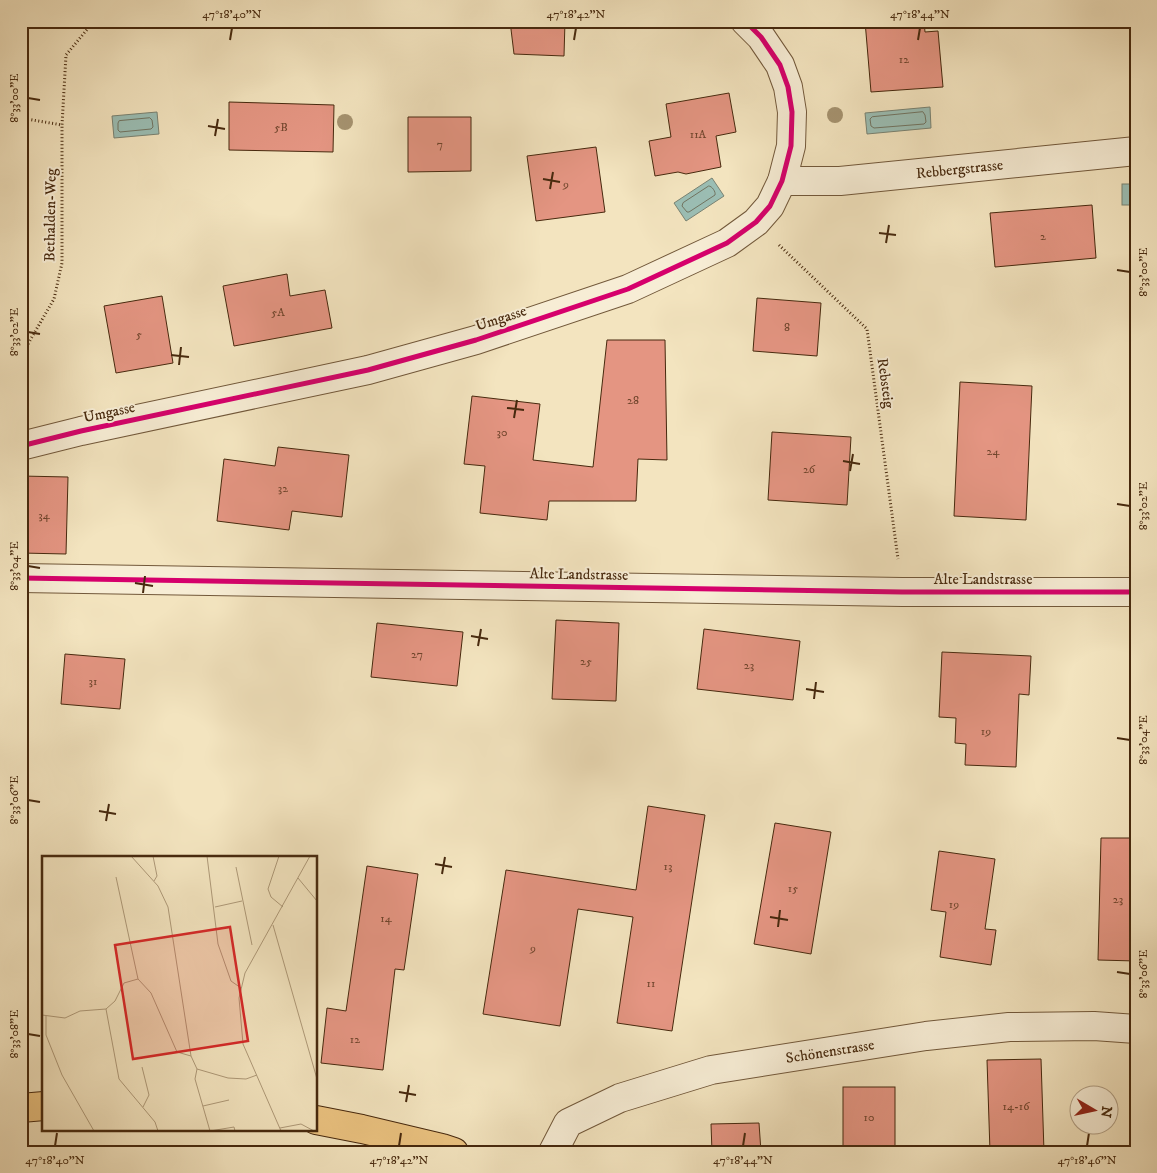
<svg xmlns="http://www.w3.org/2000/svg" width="1157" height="1173" viewBox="0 0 1157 1173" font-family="'IM FELL DW Pica',serif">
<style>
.water{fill:#9bbeb4;stroke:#798272}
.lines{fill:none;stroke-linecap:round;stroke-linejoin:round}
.shore{stroke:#717461;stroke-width:1}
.building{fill:#e49582;stroke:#47290e}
.minor-casing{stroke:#72583a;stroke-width:30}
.major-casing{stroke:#47290e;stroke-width:30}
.path{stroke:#47290e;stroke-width:3;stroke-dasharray:1 2.5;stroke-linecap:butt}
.minor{stroke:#f7edd5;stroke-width:28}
.major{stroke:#eac280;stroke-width:28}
.cycleway-casing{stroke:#f7edd5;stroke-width:8}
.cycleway{stroke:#d6006c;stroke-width:5}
.tree{fill:#a5926f}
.ticks{fill:none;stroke:#47290e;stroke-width:2}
.labels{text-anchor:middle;stroke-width:4;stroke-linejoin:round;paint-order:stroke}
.number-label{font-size:12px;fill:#6e442b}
.street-label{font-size:15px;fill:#47290e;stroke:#f7edd5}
.inset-road{fill:none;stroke:#ae9978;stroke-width:1}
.view{fill:#d62828;fill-opacity:0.15;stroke:#d62828;stroke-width:2.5}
.inset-edge{fill:none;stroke:#47290e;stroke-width:2.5}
.neatline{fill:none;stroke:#47290e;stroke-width:2}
.ticks-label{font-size:12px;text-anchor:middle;fill:#47290e}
</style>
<rect width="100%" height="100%" fill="#f3e4bf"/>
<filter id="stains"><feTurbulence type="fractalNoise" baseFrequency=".004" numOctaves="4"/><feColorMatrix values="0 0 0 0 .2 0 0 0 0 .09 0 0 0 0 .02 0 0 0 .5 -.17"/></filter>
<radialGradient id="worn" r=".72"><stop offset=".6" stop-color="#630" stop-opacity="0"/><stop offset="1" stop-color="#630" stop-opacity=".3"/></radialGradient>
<g class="water">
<path d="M930,107l1,21 -64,6 -2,-21z"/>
<path d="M157,112l2,22 -45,4 -2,-22z"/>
<path d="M712,178l12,18 -38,25 -12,-18z"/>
<rect x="1122" y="184" width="14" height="21"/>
</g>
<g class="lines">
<g class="shore">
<path d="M923,112l2,3 1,7 -2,2 -50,4 -3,-2 -1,-7 2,-2z"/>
<path d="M150,118l2,2 1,7 -2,2 -31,3 -2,-2v-7l1,-2z"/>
<path d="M709,186c3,0 7,6 6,9l-26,17h-2l-5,-6 1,-3z"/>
</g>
</g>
<g class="building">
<path d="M510,21h55l-1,35 -50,-2z"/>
<path d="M865,21h59l1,11 13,-1 5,56 -72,5z"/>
<path d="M729,93l7,39 -20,4 5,31 -35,7 -8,-2 -23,4 -6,-35 22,-4 -5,-33z"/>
<path d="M229,102l105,3 -1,47 -104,-2z"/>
<path d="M408,117h63v54l-63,1z"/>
<path d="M596,147l9,65 -69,9 -9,-65z"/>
<path d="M1092,205l4,53 -101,9 -5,-54z"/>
<path d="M287,274l3,22 35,-6 7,38 -98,18 -11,-60z"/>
<path d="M162,296l11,67 -57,10 -12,-67z"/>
<path d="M757,298l64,5 -4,53 -64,-5z"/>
<path d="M607,340h58l2,120 -29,-1 -2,42h-87l-2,19 -67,-7 5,-47 -21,-2 8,-68 68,8 -7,56 60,7z"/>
<path d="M960,382l72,4 -6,134 -72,-4z"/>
<path d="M772,432l79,5 -4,68 -79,-5z"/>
<path d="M278,447l71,8 -7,62 -50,-6 -3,19 -72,-9 7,-62 51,7z"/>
<path d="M21,476l47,1 -2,77 -45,-1z"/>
<path d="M556,620l63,3 -3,78 -64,-2z"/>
<path d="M377,623l86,9 -6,54 -86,-9z"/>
<path d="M704,629l96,12 -7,59 -96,-11z"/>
<path d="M942,652l89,4 -2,39 -10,-1 -3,73 -51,-2 1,-21 -11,-1 1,-25 -17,-1z"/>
<path d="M65,654l60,5 -5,50 -59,-5z"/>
<path d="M648,806l57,9 -33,216 -55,-8 16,-106 -55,-8 -18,117 -77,-12 23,-144 130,20z"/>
<path d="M775,823l56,9 -20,122 -57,-10z"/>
<path d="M1101,838h35v123l-38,-1z"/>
<path d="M939,851l56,8 -10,70 11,1 -5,35 -51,-8 6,-45 -15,-2z"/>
<path d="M367,866l51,8 -14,96 -9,-1 -12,101 -62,-7 6,-55 19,3z"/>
<path d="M1041,1059l3,93h-54l-3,-92z"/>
<rect x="843" y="1087" width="52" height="60"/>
<path d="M759,1123l2,29h-49l-1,-28z"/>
</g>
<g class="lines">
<g class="minor-casing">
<g id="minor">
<path id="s1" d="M782,181h58l296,-30"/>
<path d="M21,446l60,-15 287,-61 108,-30 152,-51 99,-46 29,-21 14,-16 12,-25 9,-35 1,-34 -4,-25 -8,-22 -19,-28 -16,-16"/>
<path d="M21,578l881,14h234"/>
<path id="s2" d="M553,1152l15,-29 52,-25 91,-28 215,-34 83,-9 85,-1 42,3"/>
</g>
</g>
<g class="major-casing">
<g id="major">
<path d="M21,1108l23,-2"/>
<path d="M316,1120l46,9 80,19 12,4"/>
</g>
</g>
<g class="path">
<path d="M21,118l41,7 4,-70 28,-34"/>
<path d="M779,245l88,84 31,230"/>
<path d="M21,356l33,-57 8,-36v-138"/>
</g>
<use href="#minor" class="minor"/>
<use href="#major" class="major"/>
<g class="cycleway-casing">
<g id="cycleway">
<path d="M21,446l60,-15 287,-61 108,-30 152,-51 99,-46 29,-21 14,-16 12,-25 9,-35 1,-34 -4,-25 -8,-22 -19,-28 -16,-16"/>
<path d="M21,578l881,14h234"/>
</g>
</g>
<use href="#cycleway" class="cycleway"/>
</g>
<g class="tree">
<circle cx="835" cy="115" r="8"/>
<circle cx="345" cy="122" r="8"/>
</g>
<path class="ticks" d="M230,40l2,-12M574,40l2,-12M918,40l2,-12M28,98l12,2M208,126l17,3M215,136l3,-17M543,179l17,3M550,189l3,-17M879,233l17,2M886,243l3,-18M1117,270l13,2M28,332l12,2M171,355l18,2M179,365l2,-18M507,408l17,2M514,418l3,-18M843,461l17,3M850,471l3,-17M1117,504l13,2M28,566l12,2M135,583l18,3M143,593l2,-17M471,636l17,3M478,646l3,-17M806,689l18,3M814,699l2,-17M1117,738l13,2M28,800l12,2M99,811l17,3M106,821l3,-17M435,864l17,3M442,874l3,-17M770,917l18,3M778,927l2,-17M1117,972l13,2M28,1034l12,2M399,1092l17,3M406,1102l3,-17M55,1146l2,-13M399,1146l2,-13M743,1146l2,-13M1087,1146l2,-13"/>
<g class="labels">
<g class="number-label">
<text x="904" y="63">12</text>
<text x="281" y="131">5B</text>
<text x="698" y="138">11A</text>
<text x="440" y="148">7</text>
<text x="566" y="188">9</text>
<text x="1043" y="240">2</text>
<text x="278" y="316">5A</text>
<text x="787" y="331">8</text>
<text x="139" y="338">5</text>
<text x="633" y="404">28</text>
<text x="502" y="436">30</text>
<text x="993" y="455">24</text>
<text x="809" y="473">26</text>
<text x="283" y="492">32</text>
<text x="44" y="519">34</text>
<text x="417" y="658">27</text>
<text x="586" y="665">25</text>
<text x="749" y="669">23</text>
<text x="93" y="685">31</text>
<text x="986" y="735">19</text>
<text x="668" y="870">13</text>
<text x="793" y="892">15</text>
<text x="1118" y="903">23</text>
<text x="954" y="908">19</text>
<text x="386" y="922">14</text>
<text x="533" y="952">9</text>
<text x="651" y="987">11</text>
<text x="355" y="1043">12</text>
<text x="1016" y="1110">14-16</text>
<text x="869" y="1121">10</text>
</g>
<g class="street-label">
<text dy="5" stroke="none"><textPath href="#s1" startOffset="178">Rebbergstrasse</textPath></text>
<text transform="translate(50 215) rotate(-89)" y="5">Bethalden-Weg</text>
<text transform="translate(501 318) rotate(-18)" y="5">Umgasse</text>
<text transform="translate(886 383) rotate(82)" y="5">Rebsteig</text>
<text transform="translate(109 412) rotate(-12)" y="5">Umgasse</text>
<text transform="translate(579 574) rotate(1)" y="5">Alte Landstrasse</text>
<text x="983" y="584">Alte Landstrasse</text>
<text dy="5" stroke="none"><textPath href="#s2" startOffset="306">Schönenstrasse</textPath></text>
</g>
</g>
<g transform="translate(42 856)">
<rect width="275" height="275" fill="#f3e4bf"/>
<path class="inset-road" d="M89,0l27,30 10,21 23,149 6,13 -2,10 15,52M111,0l4,20 -3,5M165,0l11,88 13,37 10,7M237,0l-11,33 3,8 12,10M194,11l16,78M74,21l22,102M256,22l19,23M173,51l27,-6M231,69l44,154M64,153l13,70 36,43 3,9M0,159l23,3 15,-7 26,-2 9,-8 9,-18 14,-4 13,14 26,59 14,4M4,160v19l16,40 32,56M100,211l7,28 -6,12M155,213l31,9 18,1 11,-4M161,250l26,-6M238,272l21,-4 13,7M168,275l24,-4 1,4M239,275l-38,-87 -4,-46 6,-25 65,-117"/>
<path class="view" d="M188,71l18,114 -115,18 -18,-114z"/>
<rect width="275" height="275" class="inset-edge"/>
</g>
<rect width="1157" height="1173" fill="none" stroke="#f3e4bf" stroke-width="55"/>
<g transform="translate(1094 1110) rotate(99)"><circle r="24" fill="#f7edd5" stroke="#b19f85"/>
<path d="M0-4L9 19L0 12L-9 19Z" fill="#8f2418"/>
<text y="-8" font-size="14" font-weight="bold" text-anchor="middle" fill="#47290e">N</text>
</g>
<rect x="28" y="28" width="1102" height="1118" class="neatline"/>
<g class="ticks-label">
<text x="232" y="18">47°18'40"N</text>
<text x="576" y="18">47°18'42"N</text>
<text x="920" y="18">47°18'44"N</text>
<text transform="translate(14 98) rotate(-90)" y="4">8°33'00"E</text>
<text transform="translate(1143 272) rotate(-90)" y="4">8°33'00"E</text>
<text transform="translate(14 332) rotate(-90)" y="4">8°33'02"E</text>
<text transform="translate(1143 506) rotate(-90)" y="4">8°33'02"E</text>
<text transform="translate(14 566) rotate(-90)" y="4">8°33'04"E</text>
<text transform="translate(1143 740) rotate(-90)" y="4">8°33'04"E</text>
<text transform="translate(14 800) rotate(-90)" y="4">8°33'06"E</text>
<text transform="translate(1143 974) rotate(-90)" y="4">8°33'06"E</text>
<text transform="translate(14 1034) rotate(-90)" y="4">8°33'08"E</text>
<text x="55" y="1164">47°18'40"N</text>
<text x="399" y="1164">47°18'42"N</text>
<text x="743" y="1164">47°18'44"N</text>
<text x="1087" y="1164">47°18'46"N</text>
</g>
<rect width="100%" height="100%" filter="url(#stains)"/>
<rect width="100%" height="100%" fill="url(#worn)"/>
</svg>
